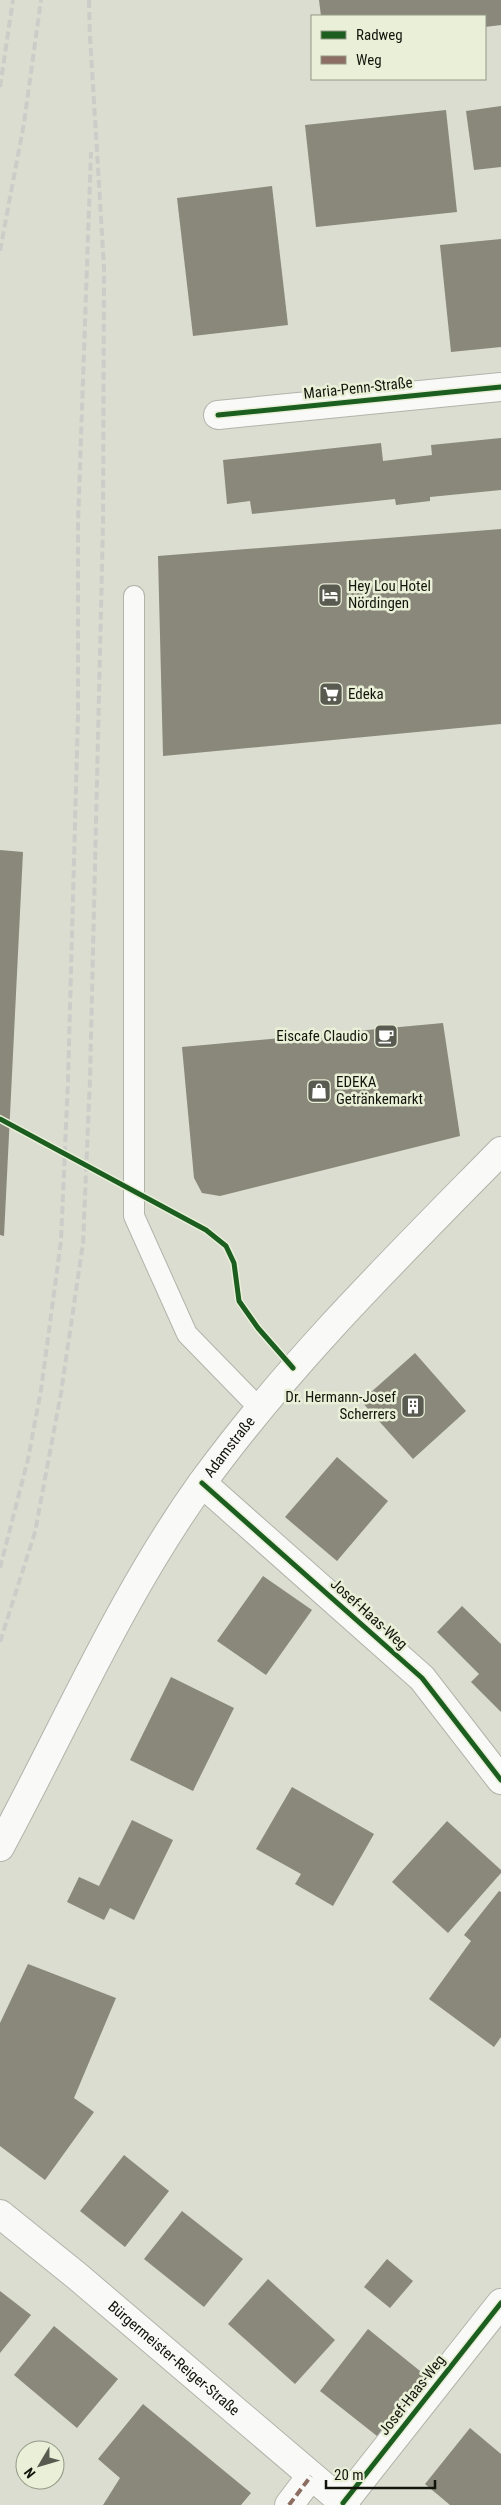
<svg xmlns="http://www.w3.org/2000/svg" width="501" height="2505" viewBox="0 0 501 2505" font-family="'Roboto Condensed',sans-serif">
<style>
.building{fill:#89887a}
.lines{fill:none;stroke-linecap:round;stroke-linejoin:round}
.lane-casing{stroke:#b1b4aa;stroke-width:22}
.street-casing{stroke:#b1b4aa;stroke-width:30}
.secondary-casing{stroke:#b1b4aa;stroke-width:30}
.lane{stroke:#f9faf8;stroke-width:20}
.street{stroke:#f9faf8;stroke-width:28}
.secondary{stroke:#f9faf8;stroke-width:28}
.rail{stroke:#cccdc8;stroke-width:4;stroke-dasharray:8 4;stroke-linecap:butt}
.quiet{stroke:#8d6e63;stroke-width:4;stroke-dasharray:8 4;stroke-linecap:butt}
.cycleway-casing{stroke:#eaf0d8;stroke-width:8}
.cycleway{stroke:#1b5e20;stroke-width:5}
.labels{text-anchor:middle;stroke-width:5;stroke-linejoin:round;paint-order:stroke}
.street-label{font-size:15px;fill:#13150c;stroke:#eaf0d8}
.poi-label{font-size:15px;fill:#13150c;stroke:#eaf0d8;text-anchor:start}
</style>
<rect width="100%" height="100%" fill="#daddd0"/>
<g class="building">
<path d="M319,0h182v25l-16,2v-11h-164z"/>
<path d="M501,106v61l-27,3 -8,-59z"/>
<path d="M446,110l11,102 -141,15 -11,-102z"/>
<path d="M272,186l16,139 -95,11 -16,-138z"/>
<path d="M501,239v108l-50,5 -11,-107z"/>
<path d="M501,438v52l-71,7v4l-34,4 -1,-6 -143,15 -2,-13 -23,3 -4,-44 158,-17 2,18 49,-6 -1,-10z"/>
<path d="M501,529v195l-338,32 -5,-200z"/>
<path d="M0,850l23,2 -19,384 -4,-1z"/>
<path d="M443,1023l17,113 -240,60 -18,-3 -8,-15 -12,-131z"/>
<path d="M415,1353l51,58 -53,48 -52,-58z"/>
<path d="M337,1457l51,44 -51,60 -52,-44z"/>
<path d="M263,1576l49,34 -46,65 -49,-34z"/>
<path d="M462,1606l39,38v68l-30,-30 8,-8 -42,-42z"/>
<path d="M171,1677l63,31 -41,83 -63,-31z"/>
<path d="M292,1787l82,47 -41,72 -38,-22 6,-10 -45,-25z"/>
<path d="M132,1820l41,20 -39,80 -24,-12 -6,12 -37,-18 12,-25 20,9z"/>
<path d="M447,1821l54,49v3l-53,60 -56,-51z"/>
<path d="M499,1891l2,1v145l-7,10 -65,-48 42,-58 -7,-6z"/>
<path d="M28,1964l88,34 -42,100 20,14 -49,68 -45,-34v-123z"/>
<path d="M124,2155l45,36 -44,56 -45,-36z"/>
<path d="M182,2211l61,48 -39,48 -60,-48z"/>
<path d="M387,2259l26,22 -23,27 -26,-21z"/>
<path d="M268,2279l67,61 -40,44 -67,-60z"/>
<path d="M0,2291l31,24 -31,38z"/>
<path d="M54,2326l64,53 -41,49 -63,-53z"/>
<path d="M368,2329l57,46 -48,61 -57,-45z"/>
<path d="M143,2404l108,89 -10,12h-138l17,-27 -22,-19z"/>
<path d="M470,2428l31,26v51h-51l-25,-21z"/>
</g>
<g class="lines">
<g class="lane-casing">
<path id="lane" d="M134,596v620l53,118 73,75"/>
</g>
<g class="street-casing">
<g id="street">
<path d="M218,415l283,-28"/>
<path d="M202,1483l220,195 79,102"/>
<path d="M343,2503l158,-200"/>
<path d="M289,2505l22,-29"/>
</g>
</g>
<g class="secondary-casing">
<g id="secondary">
<path id="s1" d="M0,1847c66,-122 121,-251 202,-364 88,-121 195,-226 299,-332"/>
<path id="s2" d="M0,2214l77,62 269,229"/>
</g>
</g>
<use href="#lane" class="lane"/>
<use href="#street" class="street"/>
<use href="#secondary" class="secondary"/>
<g class="rail">
<path d="M89,0l1,42"/>
<path d="M0,87l13,-87"/>
<path d="M0,251l24,-128 17,-123"/>
<path d="M0,1568l28,-109 13,-69 20,-149 7,-160 10,-367v-191l13,-371"/>
<path d="M0,1642l35,-110 26,-139 22,-150 7,-164 13,-555 1,-257 -14,-231"/>
</g>
<path class="quiet" d="M289,2505l22,-29"/>
<g class="cycleway-casing">
<g id="cycleway">
<path d="M218,415l283,-28"/>
<path d="M0,1119l206,111 20,16 8,17 5,38 19,27 35,40"/>
<path d="M202,1483l220,195 79,102"/>
<path d="M343,2503l158,-200"/>
</g>
</g>
<use href="#cycleway" class="cycleway"/>
</g>
<defs>
<g id="hotel-square" transform="scale(1.25)"><rect x="-9" y="-9" width="18" height="18" rx="4" fill="#595b51" stroke="#eaf0d8"/><path d="M-6-4.5h1.5V1H6V5H4.5V3h-9V5H-6ZM-4 0a1.8 1.8 0 1 1 3.6 0ZM.5 0V-2.5h3Q6-2.5 6 0Z" fill="#fff"/></g>
<g id="supermarket-square" transform="scale(1.25)"><rect x="-9" y="-9" width="18" height="18" rx="4" fill="#595b51" stroke="#eaf0d8"/><path d="M-6-5.5h2.5l.6 2H6L4.5 2H-2.5L-4.4-4H-6ZM-1.5 3.2a1.3 1.3 0 1 0 .1 0ZM3 3.2a1.3 1.3 0 1 0 .1 0Z" fill="#fff"/></g>
<g id="cafe-square" transform="scale(1.25)"><rect x="-9" y="-9" width="18" height="18" rx="4" fill="#595b51" stroke="#eaf0d8"/><path d="M-5.5-4.5H6V0H3Q3 3.5 0 3.5H-2.5Q-5.5 3.5-5.5 0ZM3-3.2v2h1.7v-2ZM-6 4.5H4V6H-6Z" fill="#fff"/></g>
<g id="shop-square" transform="scale(1.25)"><rect x="-9" y="-9" width="18" height="18" rx="4" fill="#595b51" stroke="#eaf0d8"/><path d="M-5-2.5h2.3a2.7 3.5 0 0 1 5.4 0H5L5.5 6h-11ZM-1.5-2.5h3a1.5 2.3 0 0 0-3 0Z" fill="#fff"/></g>
<g id="building-square" transform="scale(1.25)"><rect x="-9" y="-9" width="18" height="18" rx="4" fill="#595b51" stroke="#eaf0d8"/><path d="M-4-6H4V6H1V3H-1V6H-4ZM-2.5-4.3h1.7v1.8h-1.7ZM.8-4.3h1.7v1.8H.8ZM-2.5-1h1.7V.8h-1.7ZM.8-1h1.7V.8H.8Z" fill="#fff"/></g>
</defs>
<g fill-rule="evenodd">
<use href="#hotel-square" x="330" y="595"/>
<use href="#supermarket-square" x="331" y="694"/>
<use href="#cafe-square" x="386" y="1036"/>
<use href="#shop-square" x="319" y="1091"/>
<use href="#building-square" x="413" y="1406"/>
</g>
<g class="labels">
<g class="street-label">
<text transform="translate(358 388) rotate(-6)" y="5">Maria-Penn-Straße</text>
<text dy="5" stroke="none"><textPath href="#s1" startOffset="462">Adamstraße</textPath></text>
<text transform="translate(369 1614) rotate(42)" y="5">Josef-Haas-Weg</text>
<text dy="5" stroke="none"><textPath href="#s2" startOffset="226">Bürgermeister-Reiger-Straße</textPath></text>
<text transform="translate(412 2395) rotate(-52)" y="5">Josef-Haas-Weg</text>
</g>
<g class="poi-label">
<text x="348" y="591">Hey Lou Hotel<tspan x="348" dy="17">Nördingen</tspan></text>
<text x="348" y="699">Edeka</text>
<text x="368" y="1041" text-anchor="end">Eiscafe Claudio</text>
<text x="336" y="1087">EDEKA<tspan x="336" dy="17">Getränkemarkt</tspan></text>
<text x="396" y="1402" text-anchor="end">Dr. Hermann-Josef<tspan x="396" dy="17">Scherrers</tspan></text>
</g>
</g>
<rect x="311" y="15" width="175" height="65" fill="#eaf0d8" stroke="#949886"/>
<rect x="321" y="31" width="25" height="8" fill="#1b5e20" stroke="#949886"/>
<text x="356" y="40" font-size="15" fill="#13150c">Radweg</text>
<rect x="321" y="56" width="25" height="8" fill="#8d6e63" stroke="#949886"/>
<text x="356" y="65" font-size="15" fill="#13150c">Weg</text>
<g transform="translate(40 2465) rotate(232)"><circle r="24" fill="#eaf0d8" stroke="#949886"/>
<path d="M0-4L9 19L0 12L-9 19Z" fill="#595b51"/>
<text y="-8" font-size="14" font-weight="bold" text-anchor="middle" fill="#13150c">N</text>
</g>
<path d="M326 2480v8h109v-8" fill="none" stroke="#13150c" stroke-width="2.5"/>
<text x="334" y="2480" font-size="15" fill="#13150c" stroke="#eaf0d8" stroke-width="4" paint-order="stroke">20 m</text>
</svg>
